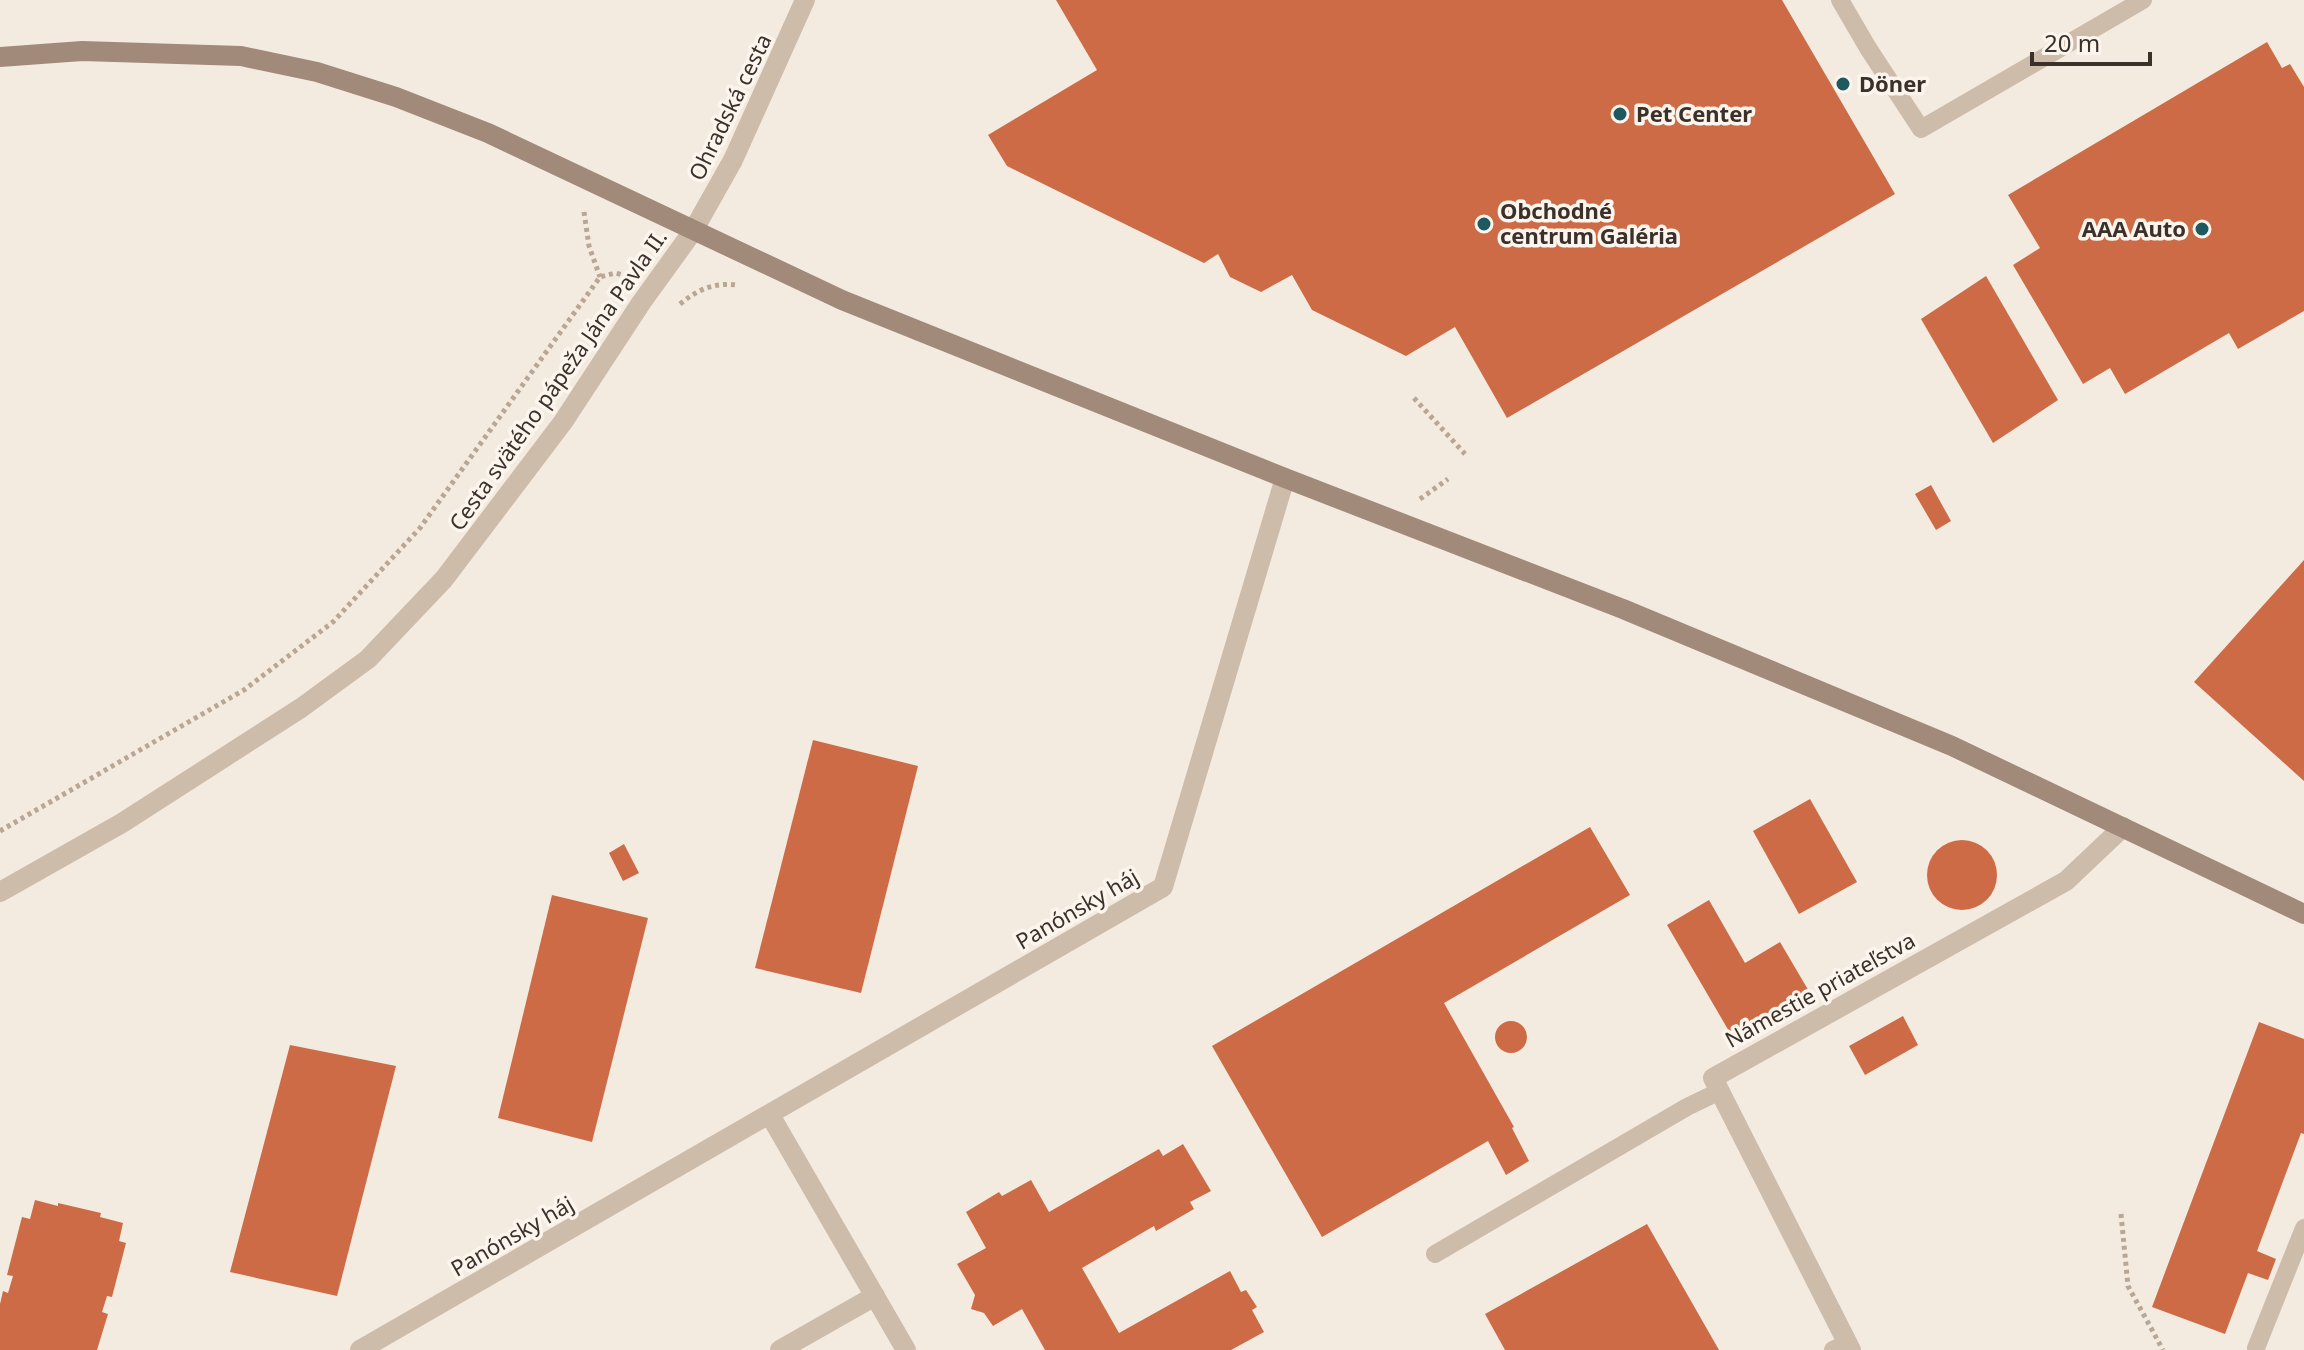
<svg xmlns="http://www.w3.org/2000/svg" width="2304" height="1350" viewBox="0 0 2304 1350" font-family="'Noto Sans',sans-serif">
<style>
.building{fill:#cc6b46}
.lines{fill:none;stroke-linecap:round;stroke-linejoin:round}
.path{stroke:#baa694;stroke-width:5;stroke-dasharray:4 4;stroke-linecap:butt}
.lane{stroke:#cebcaa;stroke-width:18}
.street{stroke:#cebcaa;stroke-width:20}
.secondary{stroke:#a28a7b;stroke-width:20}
.poi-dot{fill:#1d595f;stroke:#fbf5ed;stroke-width:3}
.labels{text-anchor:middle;stroke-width:7;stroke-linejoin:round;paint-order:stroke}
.poi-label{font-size:22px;font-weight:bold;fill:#3b302a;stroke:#fbf5ed;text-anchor:start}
.street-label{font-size:22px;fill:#3b302a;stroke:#fbf5ed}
</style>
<rect width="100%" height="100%" fill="#f4ebe0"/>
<g class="building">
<path d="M1056,0h726l113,194 -388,224 -52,-91 -49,29 -94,-46 -20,-35 -31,17 -31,-15 -12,-23 -14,9 -197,-97 -19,-31 109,-65z"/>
<path d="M2267,42l15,26 8,-4 14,23v224l-66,38 -9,-16 -104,61 -15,-26 -27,16 -70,-119 27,-17 -32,-53z"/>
<path d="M1986,276l72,124 -65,43 -72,-124z"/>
<path d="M1931,485l20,36 -15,9 -21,-36z"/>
<path d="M2304,560v221l-110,-99z"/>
<path d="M813,740l105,26 -57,227 -106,-25z"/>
<path d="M1810,799l47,83 -58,32 -46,-83z"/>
<path d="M1590,827l40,68 -186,108 70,124 -2,1 17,33 -23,14 -18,-34 -166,96 -110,-191z"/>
<circle cx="1962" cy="875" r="35"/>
<path d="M624,844l15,29 -16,8 -14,-28z"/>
<path d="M552,895l96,23 -56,224 -94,-24z"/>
<path d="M1709,900l36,63 35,-21 30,51 -77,45 -66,-113z"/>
<path d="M1903,1016l15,29 -53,30 -16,-29z"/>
<circle cx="1511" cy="1037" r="16"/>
<path d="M2259,1022l45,17v95l-3,-1 -44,118 19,8 -8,21 -20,-7 -23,61 -73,-27z"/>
<path d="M290,1045l106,21 -59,230 -107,-24z"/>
<path d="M1183,1144l28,47 -21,11 4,7 -38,22 -2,-5 -72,42 37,65 111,-62 11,21 5,-2 11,17 -5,3 12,22 -33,18h-186l-23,-41 -29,17 -9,-13 -13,-4 4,-14 -18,-31 29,-16 -20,-36 33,-20 3,4 29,-16 18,32 110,-63 4,7z"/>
<path d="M35,1200l23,6v-3l43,10 -1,4 23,6 -4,18 7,2 -14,54 -5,-1 -5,16 6,2 -11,36h-97v-46l3,-13 5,2 5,-17 -6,-1 15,-58 8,2z"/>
<path d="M1647,1224l72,126h-214l-20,-36z"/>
</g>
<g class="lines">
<g class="path">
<path d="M584,212l5,34 11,31"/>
<path d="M680,304c17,-14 34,-22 57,-19"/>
<path d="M1414,398l51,56"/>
<path d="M1420,499l28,-20"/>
<path d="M0,831l244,-141 89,-68 87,-94 180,-251 15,-4 8,2"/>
<path d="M2121,1214l7,72 35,64"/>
</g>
<g class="lane">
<path d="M1840,0l28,48 53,81 222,-129"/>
<path d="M1435,1254l252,-147 33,-16"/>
<path d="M2256,1348l48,-120"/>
<path d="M1833,1350l15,-7"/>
</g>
<g class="street">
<path d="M0,892l122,-69 179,-115 67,-49 76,-80 119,-157 78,-119 52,-72 40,-71 72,-160"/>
<path d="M770,1115l136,235"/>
<path d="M360,1350l803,-463 122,-409"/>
<path d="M780,1350l95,-54"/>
<path d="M1851,1350l-138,-272 353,-197 57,-54"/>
</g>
<path class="secondary" d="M0,57l82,-6 159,5 76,16 79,25 92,36 354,167 443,178 338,131 329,137 352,168"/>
</g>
<g class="poi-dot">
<circle cx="1843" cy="84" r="8"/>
<circle cx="1620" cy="114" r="8"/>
<circle cx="1484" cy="224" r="8"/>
<circle cx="2202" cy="229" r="8"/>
</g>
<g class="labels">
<g class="poi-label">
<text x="1859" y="92">Döner</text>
<text x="1636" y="122">Pet Center</text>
<text x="1500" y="219">Obchodné<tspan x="1500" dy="25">centrum Galéria</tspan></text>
<text x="2186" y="237" text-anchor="end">AAA Auto</text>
</g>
<g class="street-label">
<text transform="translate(730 107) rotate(-64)" y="8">Ohradská cesta</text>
<text transform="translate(558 380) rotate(-55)" y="8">Cesta svätého pápeža Jána Pavla II.</text>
<text transform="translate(1077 909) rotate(-30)" y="8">Panónsky háj</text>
<text transform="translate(1820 990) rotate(-29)" y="8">Námestie priateľstva</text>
<text transform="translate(512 1236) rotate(-30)" y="8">Panónsky háj</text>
</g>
</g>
<path d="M2032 52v12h118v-12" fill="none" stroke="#3b302a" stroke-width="4"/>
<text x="2044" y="52" font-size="24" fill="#3b302a" stroke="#fbf5ed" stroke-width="6" paint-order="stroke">20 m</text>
</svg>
